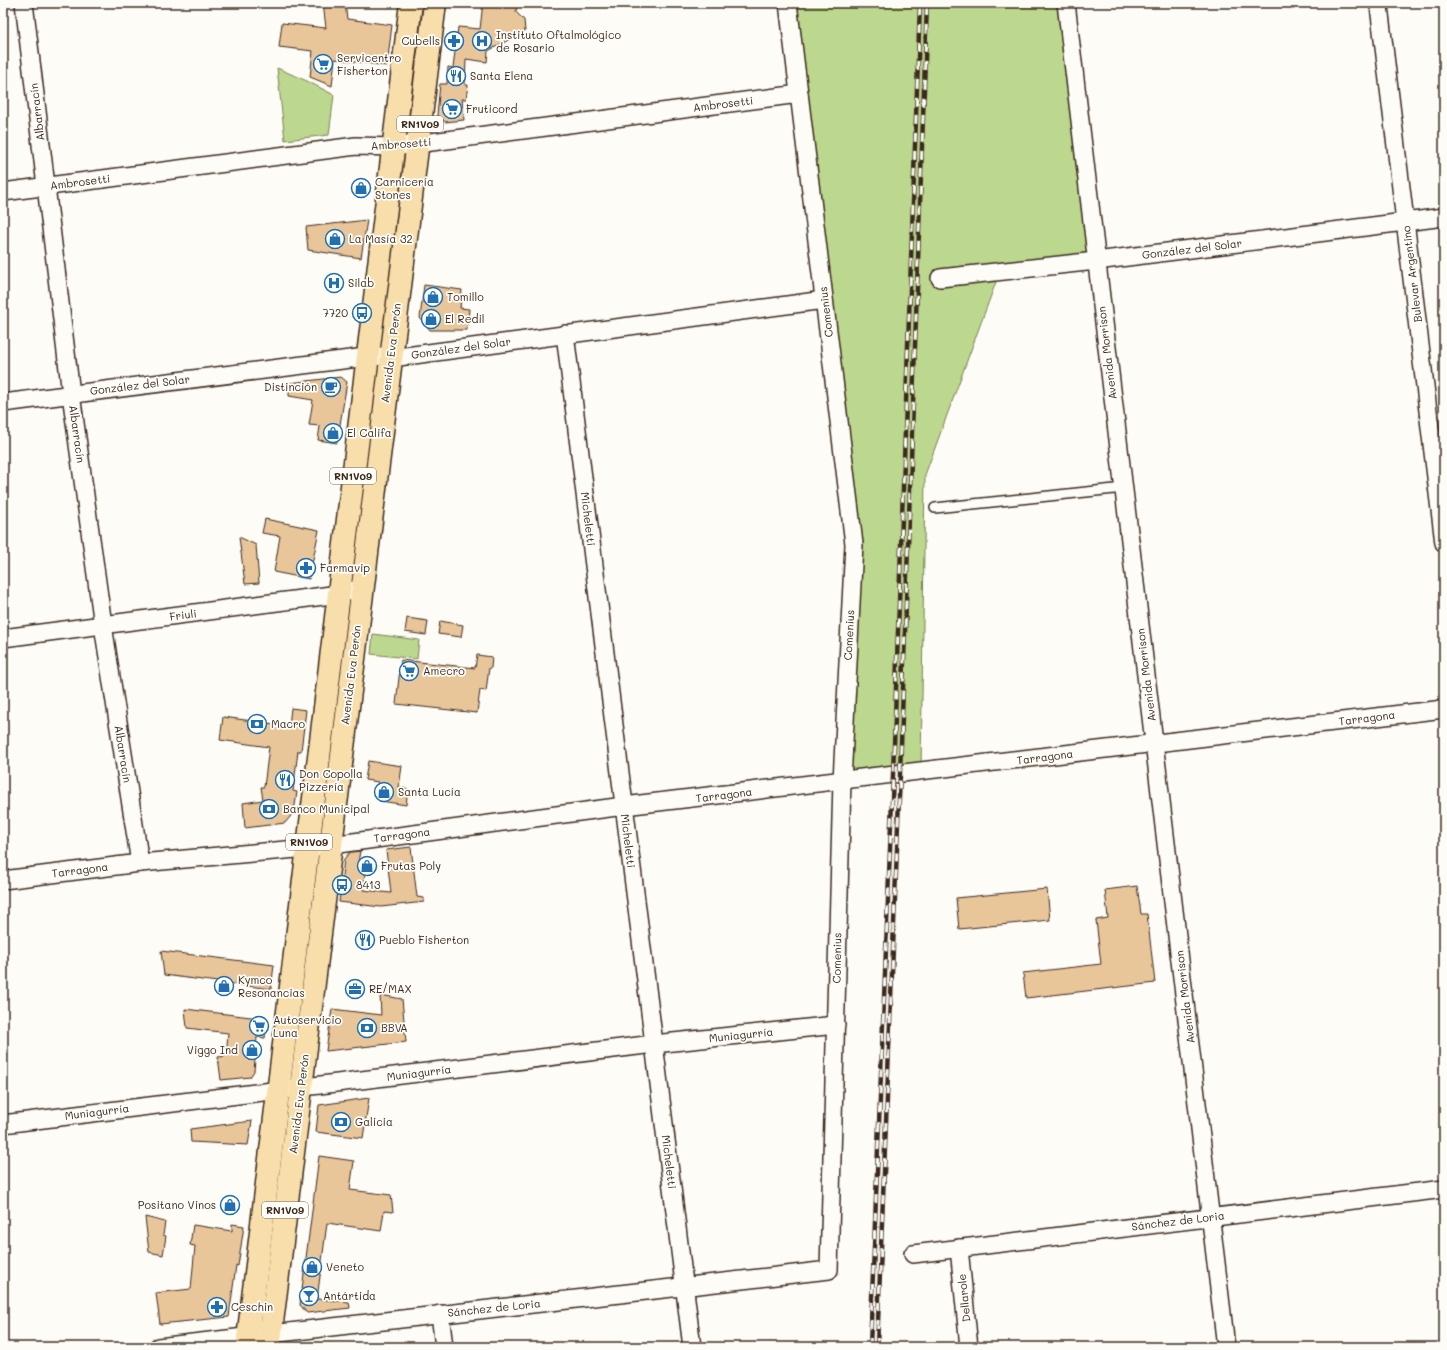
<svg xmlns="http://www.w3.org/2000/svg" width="1447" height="1350" viewBox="0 0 1447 1350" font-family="Mali,sans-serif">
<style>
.green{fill:#bcd78e;stroke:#7c8056}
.building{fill:#e9c59a;stroke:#3b2a1e}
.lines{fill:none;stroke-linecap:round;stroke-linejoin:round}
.lane-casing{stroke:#3b2a1e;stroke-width:12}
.street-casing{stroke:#3b2a1e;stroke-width:20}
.primary-casing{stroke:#3b2a1e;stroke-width:25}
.lane{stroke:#fdfcf7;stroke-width:9}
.street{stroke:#fdfcf7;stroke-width:17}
.primary{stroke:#f8deab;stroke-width:22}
.rail-casing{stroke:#3b2a1e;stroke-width:4.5}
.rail{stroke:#fdfcf7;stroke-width:3;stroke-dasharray:9;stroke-linecap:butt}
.labels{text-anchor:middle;stroke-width:3.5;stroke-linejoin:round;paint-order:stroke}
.shield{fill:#fdfcf7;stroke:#75695f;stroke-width:1}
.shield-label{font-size:10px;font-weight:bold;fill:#3b2a1e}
.poi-label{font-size:11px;fill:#3b2a1e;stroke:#fdfcf7;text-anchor:start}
.street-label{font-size:11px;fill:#3b2a1e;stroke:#fdfcf7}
</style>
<rect width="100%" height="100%" fill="#fdfcf7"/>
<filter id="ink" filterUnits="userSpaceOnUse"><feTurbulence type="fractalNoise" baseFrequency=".025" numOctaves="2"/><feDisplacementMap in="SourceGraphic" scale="8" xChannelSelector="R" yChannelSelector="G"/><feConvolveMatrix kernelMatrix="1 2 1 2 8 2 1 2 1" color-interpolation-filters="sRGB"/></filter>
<g filter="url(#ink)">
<g class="green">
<path d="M788,3h278l30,258 -96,10 -75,204 -4,297 -79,9 12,-237z"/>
<path d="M277,68l30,13 27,14 -5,40 -44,5z"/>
<path d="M373,634l46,6 -2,19 -46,-5z"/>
</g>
<g class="building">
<path d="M323,3h22l2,16 45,6 -5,41 -52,-7 -3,27 -22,-9 3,-26 -34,-4 3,-24 44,5z"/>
<path d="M483,3h34l-1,9 8,8 1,11 -37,20 -1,11 -21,-3 -1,26h3l-2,14h-4l2,21 -19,2 -8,-7 3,-31h7l1,-17 5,1 5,-41 22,2z"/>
<path d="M367,220l-6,38 -53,-8 -2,-23z"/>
<path d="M424,285l38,5 -2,18 9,1 -2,21h-37l-10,-12z"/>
<path d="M341,377l6,5 -10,61 -19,-3 2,-14 -11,-1 4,-25 -24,-4v-13z"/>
<path d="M265,519l54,11 -10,49 -35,-7 6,-36 -18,-3z"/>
<path d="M239,537l17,8 3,38 -14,1z"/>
<path d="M407,618l21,3 -2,14 -21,-3z"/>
<path d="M440,621l23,4 -2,12 -23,-3z"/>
<path d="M477,655l15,2 -1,11h-2l-3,23 -6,-1 -3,23 -81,-9 5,-44 74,8z"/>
<path d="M291,708l15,2 -5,41h-3l-5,40 4,1 -3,20 -9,11 -40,5 -2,-25 20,-3 -2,-13h3l5,-40 -49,-7 3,-23 66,9z"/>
<path d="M368,761l34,5 -3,21 9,2 -2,16 -25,-4 -1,-12h-3l1,-7 -13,-2z"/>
<path d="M411,847l6,50 7,1v4l-43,5 -42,-5 5,-43 6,-7 10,-1 -2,12 8,1 -3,26 28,3 -5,-43z"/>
<path d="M1137,886l4,28h6l8,69 -129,15 -3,-25 78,-9 -5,-44 12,-2 -3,-28z"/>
<path d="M1047,889l3,31 -91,9 -3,-31z"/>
<path d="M161,951l113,14 -3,24 -107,-14z"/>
<path d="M380,995l22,4 4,43 -80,9 6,-42 49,6z"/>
<path d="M185,1009l82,10 -2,19 -8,-1 -3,34 -4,6 -29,3 -3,-23 8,-1 2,-23 -41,-5z"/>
<path d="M369,1098l-6,40 -47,-6 3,-27z"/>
<path d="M252,1121l-4,24 -57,-3 -1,-13z"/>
<path d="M319,1156l35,5 -4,29 41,5 2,17 -9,-1 -3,20 -54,-8 -10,76 32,3 1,6 -43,5 -7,-8z"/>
<path d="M145,1217l20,5 -2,13 3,1 -3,19 -14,-3z"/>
<path d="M232,1224l12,2 -6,40 -2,-1 -7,52 -69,7 -4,-31 35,-4 4,-43 -5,-1 3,-20 39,6z"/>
</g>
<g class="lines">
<g class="lane-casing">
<path id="lane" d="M935,508l189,-20"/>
</g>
<g class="street-casing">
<g id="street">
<path d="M24,3l47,391 32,231 37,238"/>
<path d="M1066,3l160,1344"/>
<path d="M1379,6l65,537"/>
<path d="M3,192l353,-46 37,1 406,-53"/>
<path d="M940,278l156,-17 348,-44"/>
<path d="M565,334l127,1013"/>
<path d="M3,403l363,-46 14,-1 11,2 433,-58"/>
<path d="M3,638l336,-44 23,-6"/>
<path d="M3,880l137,-17 168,-15 316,-42 820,-97"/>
<path d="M3,1124l651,-80 182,-19"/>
<path d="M959,1248l10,99"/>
<path d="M913,1254l531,-65"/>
<path d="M440,1314l4,33"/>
<path d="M158,1347l671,-77 13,-489 12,-237 -66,-541"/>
</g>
</g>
<g class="primary-casing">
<g id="primary">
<path d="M247,1347l164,-1344"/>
<path d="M269,1347l166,-1344"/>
</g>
</g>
<use href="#lane" class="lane"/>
<use href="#street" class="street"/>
<use href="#primary" class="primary"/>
<g class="rail-casing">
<g id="rail">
<path d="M870,1347l23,-572 27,-772"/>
<path d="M877,1347l23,-573 27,-771"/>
</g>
</g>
<use href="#rail" class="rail"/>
</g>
</g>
<defs>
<g id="pharmacy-ring" transform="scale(1)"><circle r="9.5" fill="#fdfcf7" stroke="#1f6fb2" stroke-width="1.5"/><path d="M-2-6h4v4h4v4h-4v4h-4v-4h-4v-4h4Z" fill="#1f6fb2"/></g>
<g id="hospital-ring" transform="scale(1)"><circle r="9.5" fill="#fdfcf7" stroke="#1f6fb2" stroke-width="1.5"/><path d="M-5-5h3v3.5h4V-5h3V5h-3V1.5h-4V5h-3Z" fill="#1f6fb2"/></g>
<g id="supermarket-ring" transform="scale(1)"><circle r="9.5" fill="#fdfcf7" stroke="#1f6fb2" stroke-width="1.5"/><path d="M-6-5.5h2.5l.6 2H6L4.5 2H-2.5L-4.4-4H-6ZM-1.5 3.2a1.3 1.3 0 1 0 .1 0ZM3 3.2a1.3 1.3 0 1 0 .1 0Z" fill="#1f6fb2"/></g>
<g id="restaurant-ring" transform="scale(1)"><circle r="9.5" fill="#fdfcf7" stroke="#1f6fb2" stroke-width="1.5"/><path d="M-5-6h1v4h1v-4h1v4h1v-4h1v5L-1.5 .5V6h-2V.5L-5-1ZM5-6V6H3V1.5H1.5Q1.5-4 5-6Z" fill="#1f6fb2"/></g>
<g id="shop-ring" transform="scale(1)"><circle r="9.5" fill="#fdfcf7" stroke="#1f6fb2" stroke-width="1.5"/><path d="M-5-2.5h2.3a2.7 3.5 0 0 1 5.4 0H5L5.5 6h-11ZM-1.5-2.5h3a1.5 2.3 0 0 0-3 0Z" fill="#1f6fb2"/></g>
<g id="bus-ring" transform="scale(1)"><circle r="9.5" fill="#fdfcf7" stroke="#1f6fb2" stroke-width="1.5"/><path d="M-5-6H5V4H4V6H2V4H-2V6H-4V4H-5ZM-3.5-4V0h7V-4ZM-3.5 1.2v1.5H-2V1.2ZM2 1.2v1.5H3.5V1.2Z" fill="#1f6fb2"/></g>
<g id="cafe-ring" transform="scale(1)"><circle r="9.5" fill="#fdfcf7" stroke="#1f6fb2" stroke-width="1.5"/><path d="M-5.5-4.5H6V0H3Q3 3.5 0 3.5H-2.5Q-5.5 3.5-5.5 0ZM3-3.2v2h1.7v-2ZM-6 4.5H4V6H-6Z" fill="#1f6fb2"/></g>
<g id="bank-ring" transform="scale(1)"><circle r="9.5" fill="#fdfcf7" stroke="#1f6fb2" stroke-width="1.5"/><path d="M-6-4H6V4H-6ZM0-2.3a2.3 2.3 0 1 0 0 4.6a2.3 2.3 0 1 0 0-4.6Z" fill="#1f6fb2"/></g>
<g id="office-ring" transform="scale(1)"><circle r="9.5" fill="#fdfcf7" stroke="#1f6fb2" stroke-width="1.5"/><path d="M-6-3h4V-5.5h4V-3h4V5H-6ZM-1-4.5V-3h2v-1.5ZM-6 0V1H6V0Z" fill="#1f6fb2"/></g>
<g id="bar-ring" transform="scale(1)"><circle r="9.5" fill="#fdfcf7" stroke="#1f6fb2" stroke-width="1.5"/><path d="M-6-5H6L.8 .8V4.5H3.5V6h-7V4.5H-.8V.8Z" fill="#1f6fb2"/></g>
</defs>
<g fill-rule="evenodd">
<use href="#pharmacy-ring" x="454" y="41"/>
<use href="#hospital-ring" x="482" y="41"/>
<use href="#supermarket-ring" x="323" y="64"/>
<use href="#restaurant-ring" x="456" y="76"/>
<use href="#supermarket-ring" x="452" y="109"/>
<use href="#shop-ring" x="361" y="188"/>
<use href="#shop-ring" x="335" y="239"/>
<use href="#hospital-ring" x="334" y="283"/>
<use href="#shop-ring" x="433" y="297"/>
<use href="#bus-ring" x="362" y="313"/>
<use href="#shop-ring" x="431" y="319"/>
<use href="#cafe-ring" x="331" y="387"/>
<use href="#shop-ring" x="333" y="433"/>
<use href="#pharmacy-ring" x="306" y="568"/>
<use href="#supermarket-ring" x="409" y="671"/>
<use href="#bank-ring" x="257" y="724"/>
<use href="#restaurant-ring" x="285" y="780"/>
<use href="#shop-ring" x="384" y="792"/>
<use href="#bank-ring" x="269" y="809"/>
<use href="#shop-ring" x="367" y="866"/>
<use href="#bus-ring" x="342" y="885"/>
<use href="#restaurant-ring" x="365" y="940"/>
<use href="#shop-ring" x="224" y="986"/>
<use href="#office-ring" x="355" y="989"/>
<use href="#supermarket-ring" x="259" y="1026"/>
<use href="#bank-ring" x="367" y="1028"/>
<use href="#shop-ring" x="252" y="1050"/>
<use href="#bank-ring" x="341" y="1122"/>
<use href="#shop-ring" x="230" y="1205"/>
<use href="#shop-ring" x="312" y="1267"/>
<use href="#bar-ring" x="309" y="1296"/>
<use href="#pharmacy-ring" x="217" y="1307"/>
</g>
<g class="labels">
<g class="shield">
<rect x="397" y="116" width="46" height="16" rx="3"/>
<rect x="330" y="468" width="46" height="16" rx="3"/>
<rect x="286" y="834" width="46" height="16" rx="3"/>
<rect x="262" y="1202" width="46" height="16" rx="3"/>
</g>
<g class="shield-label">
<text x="420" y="128">RN1V09</text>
<text x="353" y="480">RN1V09</text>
<text x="309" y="846">RN1V09</text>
<text x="285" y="1214">RN1V09</text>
</g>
<g class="poi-label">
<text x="496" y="39">Instituto Oftalmológico<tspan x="496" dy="13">de Rosario</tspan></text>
<text x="440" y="45" text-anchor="end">Cubells</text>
<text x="337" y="62">Servicentro<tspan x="337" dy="13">Fisherton</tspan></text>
<text x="470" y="80">Santa Elena</text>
<text x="466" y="113">Fruticord</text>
<text x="375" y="186">Carnicería<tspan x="375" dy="13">Stones</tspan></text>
<text x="349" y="243">La Masía 32</text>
<text x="348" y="287">Silab</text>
<text x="447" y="301">Tomillo</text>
<text x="348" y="317" text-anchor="end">7720</text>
<text x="445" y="323">El Redil</text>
<text x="317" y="391" text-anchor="end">Distinción</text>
<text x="347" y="437">El Califa</text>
<text x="320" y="572">Farmavip</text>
<text x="423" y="675">Amecro</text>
<text x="271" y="728">Macro</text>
<text x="299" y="778">Don Copolla<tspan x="299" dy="13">Pizzería</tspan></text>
<text x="398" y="796">Santa Lucía</text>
<text x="283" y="813">Banco Municipal</text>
<text x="381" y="870">Frutas Poly</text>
<text x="356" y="889">8413</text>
<text x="379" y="944">Pueblo Fisherton</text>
<text x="238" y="984">Kymco<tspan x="238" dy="13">Resonancias</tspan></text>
<text x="369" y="993">RE/MAX</text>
<text x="273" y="1024">Autoservicio<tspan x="273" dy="13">Luna</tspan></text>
<text x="381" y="1032">BBVA</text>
<text x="238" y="1054" text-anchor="end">Viggo Ind</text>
<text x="355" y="1126">Galicia</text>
<text x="216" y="1209" text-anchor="end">Positano Vinos</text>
<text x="326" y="1271">Veneto</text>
<text x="323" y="1300">Antártida</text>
<text x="231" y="1311">Ceschin</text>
</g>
<g class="street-label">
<text transform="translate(723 104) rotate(-7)" y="4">Ambrosetti</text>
<text transform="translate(37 112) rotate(-97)" y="4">Albarracín</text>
<text transform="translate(401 144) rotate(-4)" y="4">Ambrosetti</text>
<text transform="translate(80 182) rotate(-7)" y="4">Ambrosetti</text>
<text transform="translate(1192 249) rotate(-7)" y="4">González del Solar</text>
<text transform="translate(1412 274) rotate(-97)" y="4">Bulevar Argentino</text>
<text transform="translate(826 312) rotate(-97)" y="4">Comenius</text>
<text transform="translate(461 348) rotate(-8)" y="4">González del Solar</text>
<text transform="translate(391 353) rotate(-83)" y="4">Avenida Eva Perón</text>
<text transform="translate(1107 353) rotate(-97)" y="4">Avenida Morrison</text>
<text transform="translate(140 385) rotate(-7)" y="4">González del Solar</text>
<text transform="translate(77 434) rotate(82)" y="4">Albarracín</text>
<text transform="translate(588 519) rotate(83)" y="4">Micheletti</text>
<text transform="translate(183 615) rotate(-7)" y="4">Friuli</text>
<text transform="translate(849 635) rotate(-87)" y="4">Comenius</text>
<text transform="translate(351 675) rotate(-83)" y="4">Avenida Eva Perón</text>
<text transform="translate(1146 675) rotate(-97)" y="4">Avenida Morrison</text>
<text transform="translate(1367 718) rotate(-7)" y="4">Tarragona</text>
<text transform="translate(123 754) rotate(81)" y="4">Albarracín</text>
<text transform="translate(1045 757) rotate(-7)" y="4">Tarragona</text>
<text transform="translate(724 795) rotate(-7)" y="4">Tarragona</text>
<text transform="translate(402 835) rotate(-7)" y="4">Tarragona</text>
<text transform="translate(628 841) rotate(83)" y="4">Micheletti</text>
<text transform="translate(80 870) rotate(-7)" y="4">Tarragona</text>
<text transform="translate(837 958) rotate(-89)" y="4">Comenius</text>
<text transform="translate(1185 997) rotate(-97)" y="4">Avenida Morrison</text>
<text transform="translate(741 1035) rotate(-6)" y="4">Muniagurría</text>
<text transform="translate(419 1073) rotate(-7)" y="4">Muniagurría</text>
<text transform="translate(299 1104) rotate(-83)" y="4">Avenida Eva Perón</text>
<text transform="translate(97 1112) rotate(-7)" y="4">Muniagurría</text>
<text transform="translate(669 1162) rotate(83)" y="4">Micheletti</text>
<text transform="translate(1178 1221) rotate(-7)" y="4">Sánchez de Loria</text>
<text transform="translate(964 1298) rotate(-96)" y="4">Dellarole</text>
<text transform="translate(494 1308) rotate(-6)" y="4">Sánchez de Loria</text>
</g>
</g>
<rect width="1447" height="1350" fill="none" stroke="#fdfcf7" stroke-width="16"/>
<rect x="8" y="8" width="1431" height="1334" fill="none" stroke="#3b2a1e" stroke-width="1.5" filter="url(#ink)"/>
</svg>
